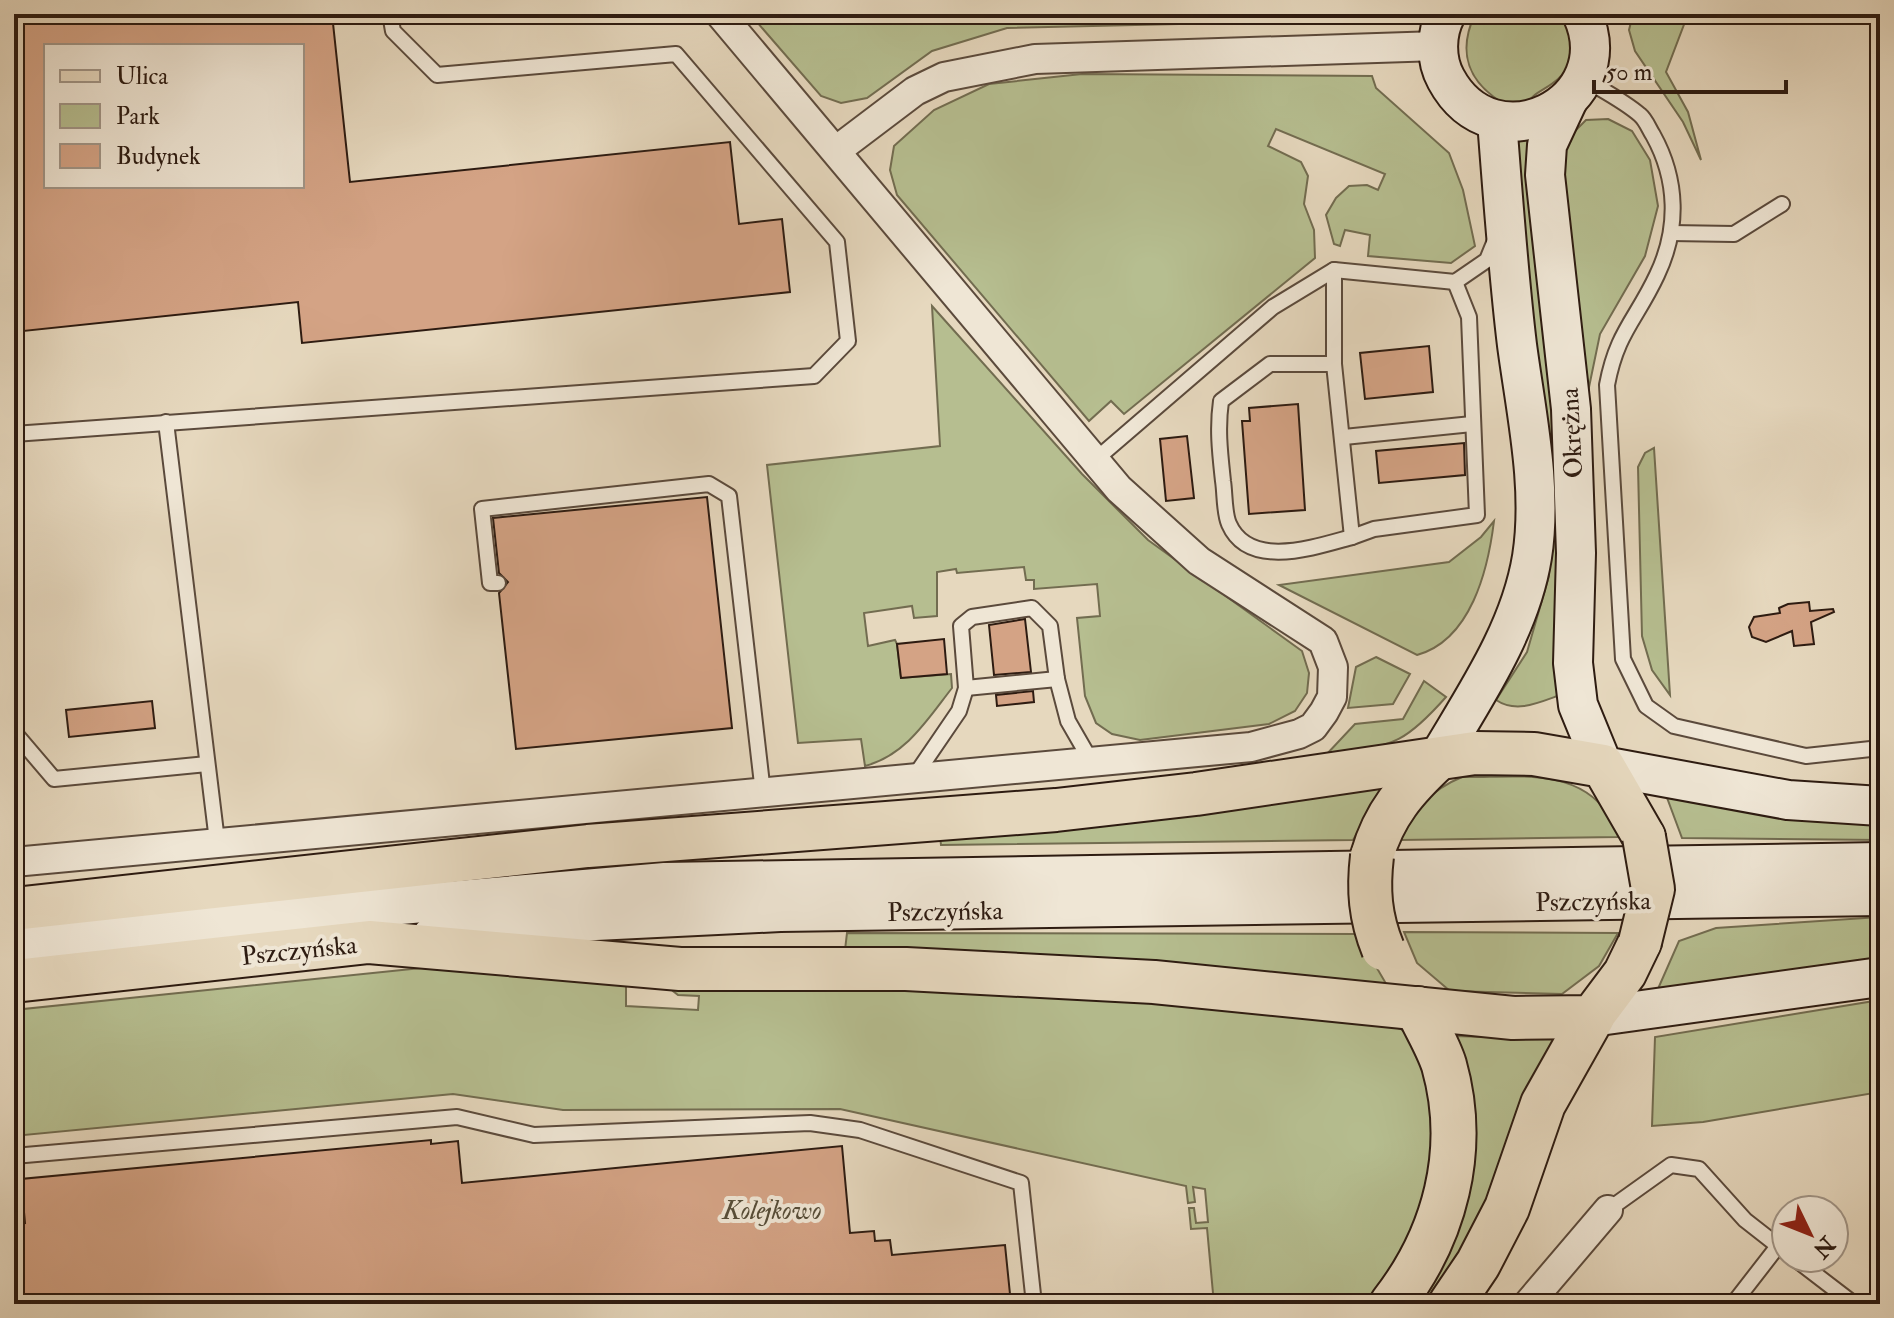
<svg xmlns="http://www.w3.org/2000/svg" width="1894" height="1318" viewBox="0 0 1894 1318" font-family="'IM FELL Double Pica',serif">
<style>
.green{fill:#b6be90;stroke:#726c50;stroke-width:2}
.building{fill:#d4a385;stroke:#2d1b11;stroke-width:2;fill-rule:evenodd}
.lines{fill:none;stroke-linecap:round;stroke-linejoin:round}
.lane-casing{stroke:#5b4a3c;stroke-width:18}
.street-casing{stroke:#5b4a3c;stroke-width:32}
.secondary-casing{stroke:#2d1b11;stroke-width:42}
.primary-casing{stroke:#2d1b11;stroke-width:46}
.highway-casing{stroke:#2d1b11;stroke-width:48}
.lane{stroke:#efe6d5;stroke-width:14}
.street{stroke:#efe6d5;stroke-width:28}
.secondary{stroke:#efe6d5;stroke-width:38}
.primary{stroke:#e6d8be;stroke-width:42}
.highway{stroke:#e6d8be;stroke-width:44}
.primary-bridge-casing{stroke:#2d1b11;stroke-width:46;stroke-linecap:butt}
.primary-bridge{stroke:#e6d8be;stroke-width:42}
.labels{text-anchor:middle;stroke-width:8;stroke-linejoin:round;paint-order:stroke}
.street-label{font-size:26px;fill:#2d1b11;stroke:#efe6d5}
.park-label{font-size:26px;font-style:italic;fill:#564c37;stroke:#efe6d5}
</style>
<rect width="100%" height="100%" fill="#e6d8be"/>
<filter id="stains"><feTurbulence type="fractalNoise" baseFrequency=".0025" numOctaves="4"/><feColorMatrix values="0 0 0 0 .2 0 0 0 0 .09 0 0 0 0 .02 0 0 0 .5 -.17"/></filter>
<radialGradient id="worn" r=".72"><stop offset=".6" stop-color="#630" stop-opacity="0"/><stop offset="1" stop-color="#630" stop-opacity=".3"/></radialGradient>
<g class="green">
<path d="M750,14h575l-59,8 -259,6 -75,23 -65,47 -26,5 -20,-7z"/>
<path d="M1475,14h93c7,20 7,51 -10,65 -12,11 -25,13 -34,28l-9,3c-42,-21 -61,-51 -40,-96z"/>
<path d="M1633,14h55l-22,58 22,40 13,48 -18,-38 -48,-71 -6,-21z"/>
<path d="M1082,74l290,2 4,12 73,65 14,37 12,56 -24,17 -83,-7 2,-21 -25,-5 -5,16 -6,-2 -8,-29 10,-17 13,-12 18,-1 11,5 7,-16 -109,-45 -8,17 33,16 7,14 -4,28 10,26 1,28 -191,156 -13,-13 -22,20 -192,-226 -7,-25 4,-24 40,-36 55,-26z"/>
<path d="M1608,119l24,12 18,29 8,46 -13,50 -45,78 -12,58 -4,1 -26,-229 14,-30 14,-14z"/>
<path d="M1529,135l32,366 2,193c-23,8 -46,20 -67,6l31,-48 22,-76 -34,-439z"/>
<path d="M932,306l150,168 66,66 154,111 7,22 -2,20 -12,18 -26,13 -129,16 -28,-6 -16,-11 -11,-27 -8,-78 23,-2 -3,-32 -63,5v-9h-8l-2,-13 -67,6 -1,-4 -19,3v44l-23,2 -2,-12 -48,7 4,33 27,-6 2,4 4,34 50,-4 1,14c-25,32 -46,67 -87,78l-4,-27 -63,4 -31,-278 173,-19z"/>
<path d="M1654,448l16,247 -18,-25 -10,-34 -4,-169 7,-14z"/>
<path d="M1494,521c-6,49 -23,119 -77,134l-138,-70 170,-23 32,-25z"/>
<path d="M1376,657l34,17 -17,30 -45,4 8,-41z"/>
<path d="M1424,681l22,16c-46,52 -55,47 -121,59l30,-32 48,-5z"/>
<path d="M1462,777c51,1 114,-11 146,37 5,8 10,13 10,23l-217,3c10,-30 32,-51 61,-63z"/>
<path d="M1385,787l-32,53 -412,5 -1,-9z"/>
<path d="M1666,795l214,28v17l-198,-2z"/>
<path d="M1880,917v41l-223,33 22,-50 37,-13z"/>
<path d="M1404,932l214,1 -19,33 -37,28 -112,-3 -33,-28z"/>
<path d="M847,933l510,1 31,53 -543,-37z"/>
<path d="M431,967l195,17v22l72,4 1,-14 -21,-1 -5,-4 12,-15 371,16 326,31 19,6 22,21 13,84 -11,74 -55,96h-156l-7,-76 -16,1 -2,-21h5l2,15 12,-1 -3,-33 -12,-2 2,15 -7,1 -2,-17 -346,-77 -277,1 -110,-16 -439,42v-126z"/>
<path d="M1880,1000v92l-177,30 -51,4 3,-89z"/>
<path d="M1452,1036l105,3 -63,154 -26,49 -44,62h-12z"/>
</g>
<g class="building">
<path d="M14,14h318l18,168 380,-40 9,82 43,-5 8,73 -488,51 -4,-41 -284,30zM46,46h256v140h-256z"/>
<path d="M1429,346l4,46 -68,7 -5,-46z"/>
<path d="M1298,404l7,106 -56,4 -7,-93h8l-1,-13z"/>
<path d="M1187,436l7,62 -28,3 -6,-62z"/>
<path d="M1464,443l1,32 -86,8 -3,-32z"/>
<path d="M707,497l25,231 -216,21 -17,-156 9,-11 -9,-9 -6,-55z"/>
<path d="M1809,602l1,9 23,-2 1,3 -23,10 3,22 -20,2 -2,-15 -26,11 -14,-5 -3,-10 5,-10 26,-4 -1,-5 9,-4z"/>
<path d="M1025,619l6,53 -37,3 -5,-50z"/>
<path d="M944,639l3,35 -46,4 -4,-34z"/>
<path d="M1033,691l1,11 -37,4 -1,-11z"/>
<path d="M152,701l3,27 -86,9 -3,-27z"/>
<path d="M431,1140v4l27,-3 4,42 380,-37 8,87 24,-2 1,10 15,-1 2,15 113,-10 6,59h-242l-1,-8 -87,8h-667v-80l11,-1 -4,-44z"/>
</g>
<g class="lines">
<g class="lane-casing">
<g id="lane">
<path d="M1584,79c18,11 40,22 56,36 6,5 9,14 13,20 25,45 26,94 4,140 -21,45 -40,57 -50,110l16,274 23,47 28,20 132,30 74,-8"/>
<path d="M1671,233l63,1 48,-30"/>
<path d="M1334,270v94l18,173 22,-8 103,-14 -8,-198 -14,-35"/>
<path d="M1334,364h-64l-49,37c-4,28 -1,52 2,80 2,13 1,32 6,43 20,46 86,23 123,13"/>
<path d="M166,422l51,419"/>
<path d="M14,434l800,-58 34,-35 -11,-99 -161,-188 -239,21 -44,-44 -3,-17"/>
<path d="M1344,437l128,-13"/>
<path d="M1094,461l179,-154 61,-37 121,12 32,-22 9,-22"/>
<path d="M498,583h-8l-8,-74 227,-25 20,12 34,297"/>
<path d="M966,688l91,-9"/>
<path d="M14,732l40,47 153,-15"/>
<path d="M914,777l45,-66 7,-23 -5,-62 11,-9 60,-9 18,18 7,53 11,42 23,40"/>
<path d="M14,1156l443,-39 77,18 276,-12 50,7 161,53 13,121"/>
<path d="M1608,1210l63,-45 28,4 46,51 41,32"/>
<path d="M1794,1258l60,46"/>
<path d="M1733,1304l45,-58"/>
</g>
</g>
<g class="street-casing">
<g id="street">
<path d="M837,150l78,-59 29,-14 91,-18 403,-13"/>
<path d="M14,862l1237,-115 48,-13 14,-7 11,-15 8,-15 1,-30 -10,-26 -124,-80 -80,-72 -399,-475"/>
<path d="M1528,1304l80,-94"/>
</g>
</g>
<g class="secondary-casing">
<g id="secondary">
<path d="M1446,14c-10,19 -11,45 0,65 48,89 177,24 136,-65"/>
<path d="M1568,100l-21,45 -2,30 26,234 5,144 -3,110 5,42 25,61 185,34 92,6"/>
<path d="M1437,760c37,-63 83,-129 95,-203 11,-69 -6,-144 -15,-212 -9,-74 -14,-149 -20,-224"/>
<path d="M432,936l143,-14 205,-10 1100,-16"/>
<path d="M14,947l318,-36 333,-29 1215,-20"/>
<path d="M1592,1017l288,-40"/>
</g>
</g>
<g class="primary-casing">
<g id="primary">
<path d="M1372,856c12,-42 34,-67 65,-96"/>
<path d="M14,909l574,-63 468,-36 140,-16 279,-41 59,1 69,12 41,71"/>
<path d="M14,981l355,-39 311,27h226l248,13 359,36 79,-1 33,-44 15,-31"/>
</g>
</g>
<g class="highway-casing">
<g id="highway">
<path d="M1392,1304c53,-68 76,-154 52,-239 -6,-19 -18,-38 -26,-56"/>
<path d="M1451,1304l27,-40 29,-56 36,-104 49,-87"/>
</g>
</g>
<use href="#lane" class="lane"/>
<use href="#street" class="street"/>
<use href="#secondary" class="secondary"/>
<use href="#primary" class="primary"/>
<use href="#highway" class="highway"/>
<g class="primary-bridge-casing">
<g id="primary-bridge">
<path d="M1372,856c-4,34 -2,61 11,93"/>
<path d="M1640,942l13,-53 -9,-52"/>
</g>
</g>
<use href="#primary-bridge" class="primary-bridge"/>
</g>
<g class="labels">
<g class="street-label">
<text transform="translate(1571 433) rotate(-93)" y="9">Okrężna</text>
<text transform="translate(1593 901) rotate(-1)" y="9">Pszczyńska</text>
<text transform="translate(945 911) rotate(-1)" y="9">Pszczyńska</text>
<text transform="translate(299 950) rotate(-6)" y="9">Pszczyńska</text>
</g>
<g class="park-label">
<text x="772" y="1219">Kolejkowo</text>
</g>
</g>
<rect width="1894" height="1318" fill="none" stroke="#e6d8be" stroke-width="48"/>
<rect x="16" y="16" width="1862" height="1286" fill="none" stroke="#2d1b11" stroke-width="4"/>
<rect x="24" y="24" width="1846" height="1270" fill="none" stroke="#2d1b11" stroke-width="2"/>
<rect x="44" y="44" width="260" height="144" fill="#efe6d5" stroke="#a19587" stroke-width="2"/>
<rect x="60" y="70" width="40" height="12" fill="#e6d8be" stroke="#a19587" stroke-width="2"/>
<text x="116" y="84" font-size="24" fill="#2d1b11">Ulica</text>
<rect x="60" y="104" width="40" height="24" fill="#b6be90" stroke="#a19587" stroke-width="2"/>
<text x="116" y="124" font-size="24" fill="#2d1b11">Park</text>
<rect x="60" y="144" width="40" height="24" fill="#d4a385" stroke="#a19587" stroke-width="2"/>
<text x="116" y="164" font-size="24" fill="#2d1b11">Budynek</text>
<g transform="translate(1810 1234) rotate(133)"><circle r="38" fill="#efe6d5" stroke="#a19587" stroke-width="2"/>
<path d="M0-6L14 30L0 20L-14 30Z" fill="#8f2418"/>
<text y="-12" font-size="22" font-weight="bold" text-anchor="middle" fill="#2d1b11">N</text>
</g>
<path d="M1594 80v12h192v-12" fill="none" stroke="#2d1b11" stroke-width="4"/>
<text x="1606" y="80" font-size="24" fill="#2d1b11" stroke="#efe6d5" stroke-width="6" paint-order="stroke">50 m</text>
<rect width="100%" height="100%" filter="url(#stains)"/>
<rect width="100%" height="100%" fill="url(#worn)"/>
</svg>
